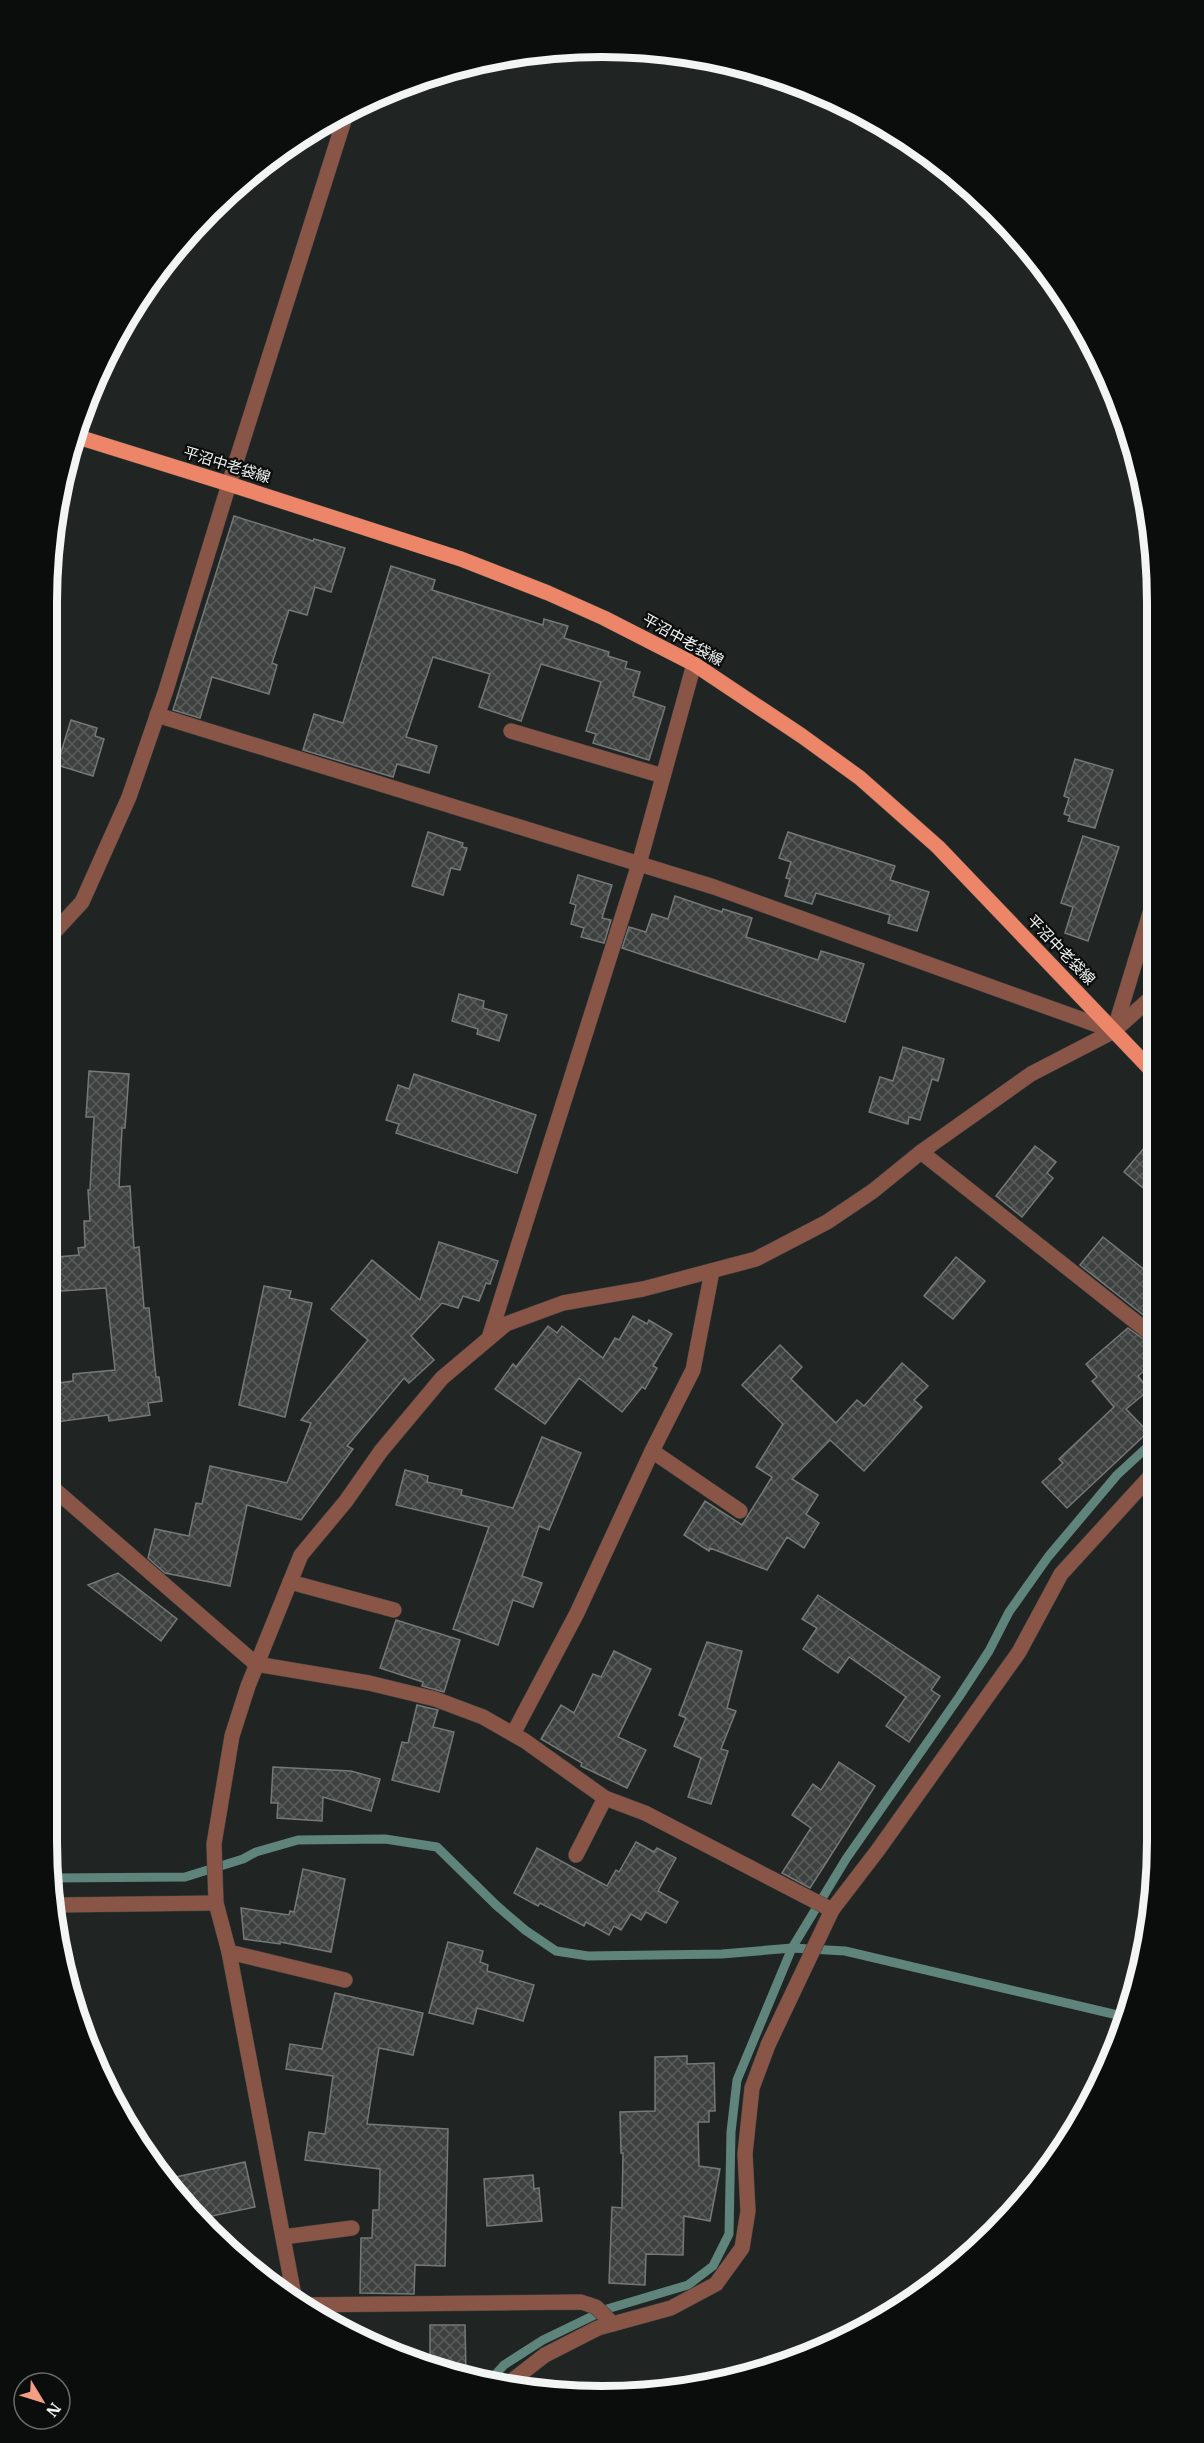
<svg xmlns="http://www.w3.org/2000/svg" width="1204" height="2443" viewBox="0 0 1204 2443" font-family="'IBM Plex Serif','Noto Sans JP',serif">
<style>
.lines{fill:none;stroke-linecap:round;stroke-linejoin:round}
.stream{stroke:#5f847b;stroke-width:9}
.building{fill:url(#building-cross-hatch);stroke:#747977;stroke-width:1.5}
.minor-casing{stroke:#3d4140;stroke-width:16}
.major-casing{stroke:#3d4140;stroke-width:16}
.minor{stroke:#885547;stroke-width:15}
.major{stroke:#ed8568;stroke-width:15}
.labels{text-anchor:middle;stroke-width:4.5;stroke-linejoin:round;paint-order:stroke}
.street-label{font-size:15px;fill:#f2f5f4;stroke:#0b0d0c}
.rim{fill:none;stroke:#f2f5f4;stroke-width:8}
</style>
<defs>
<pattern id="building-cross-hatch" width="8" height="8" patternUnits="userSpaceOnUse" patternTransform="scale(1.5)"><rect width="8" height="8" fill="#3d4140"/><path d="M0 0l8 8M0 8l8-8" fill="none" stroke="#5a5d5c"/></pattern>
</defs>
<rect width="100%" height="100%" fill="#202423"/>
<g class="lines">
<g class="stream">
<path d="M53,1878l132,-1 58,-18 13,-7 42,-12 87,-1 52,8 59,58 29,25 31,21 32,5 134,-2 70,-6 53,3 281,66"/>
<path d="M487,2384l17,-19 39,-25 64,-31 81,-24 25,-19 16,-32 2,-102 6,-52 55,-132 54,-89 113,-162 30,-46 20,-39 39,-55 69,-82 39,-36"/>
</g>
</g>
<g class="building">
<path d="M234,516l79,25 1,-2 31,9 -14,44 -16,-5 -8,28 -18,-5 -17,53 5,2 -8,29 -57,-17 -12,41 -27,-8z"/>
<path d="M391,566l44,14 -3,10 111,35 1,-6 24,7 -4,12 45,14 -1,4 19,6 -2,6 15,4 -7,24 32,11 -16,53 -56,-17 3,-9 -10,-3 15,-49 -60,-18 -20,57 -42,-14 11,-33 -57,-17 -27,80 31,9 -8,27 -32,-9 -4,13 -90,-27 11,-36 29,9z"/>
<path d="M71,720l26,8 -2,8 9,3 -11,37 -36,-11z"/>
<path d="M1075,759l38,11 -18,58 -27,-7 2,-5 -6,-2 5,-16 -5,-2z"/>
<path d="M428,832l35,11 -1,4 5,1 -7,22 -9,-2 -8,27 -31,-9z"/>
<path d="M788,832l107,34 -5,14 39,12 -12,39 -29,-8 2,-8 -74,-22 -4,11 -27,-8 5,-17 -4,-1 5,-16 -12,-4z"/>
<path d="M1083,836l36,11 -31,94 -23,-8 8,-26 -12,-4z"/>
<path d="M578,875l34,10 -10,33 9,2 -7,23 -23,-6 3,-9 -13,-4 5,-19 -6,-2z"/>
<path d="M675,896l47,16 1,-3 29,9 -6,19 72,23 3,-9 43,13 -19,58 -223,-74 7,-21 17,5 6,-18 16,5z"/>
<path d="M459,994l25,7 -1,7 24,7 -8,26 -22,-7 1,-5 -26,-8z"/>
<path d="M903,1047l41,12 -6,22 -6,-2 -12,41 -11,-3 -1,7 -39,-12 11,-35 13,4z"/>
<path d="M89,1071l40,3 -4,54h-3l-3,59 11,-1 4,62 5,-1 5,61h5l7,69h3l3,24 -14,2 2,12 -41,6 -1,-6 -52,7 -5,-38 22,-3v-7l42,-4 -9,-82 -60,4v-34l33,-3 -1,-7 7,-1 -1,-26h6l-2,-31h2l4,-73h-8z"/>
<path d="M414,1074l122,41 -19,58 -121,-40 3,-9 -13,-4 12,-35 11,4z"/>
<path d="M1155,1135v63l-31,-26z"/>
<path d="M1035,1146l21,16 -9,11 6,5 -31,39 -26,-21z"/>
<path d="M1103,1237l52,41 1,47 -76,-60z"/>
<path d="M439,1242l59,19 -8,23 -4,-1 -7,18 -16,-5 -5,12 -16,-5 -31,33 23,24 -25,23 -5,-5 -57,68 6,3 -52,71 -54,-15 -17,81 -65,-13 -17,-15 7,-29 34,7 7,-33 6,1 8,-38 77,17 24,-60 -10,-3 67,-80 -37,-31 41,-49 48,40z"/>
<path d="M956,1257l29,24 -32,38 -29,-23z"/>
<path d="M264,1286l27,5 -2,7 23,5 -27,114 -46,-12z"/>
<path d="M633,1316l14,8 2,-4 23,14 -19,32 4,2 -12,21 -3,-2 -20,25 -43,-34 -34,46 -50,-35 18,-25 3,3 32,-41 9,7 5,-7 41,32 12,-20 4,2z"/>
<path d="M1128,1328l28,20v13l-18,15 11,14 -23,19 22,23 -81,76 -25,-26 21,-19 -4,-4 55,-52 -22,-26 5,-4 -11,-13z"/>
<path d="M780,1345l22,22 -11,12 45,44 21,-23 7,6 38,-43 26,23 -14,14 8,7 -58,64 -34,-31 -38,39 26,16 -12,19 13,9 -15,25 -17,-11 -20,33 -57,-22 -1,3 -25,-16 21,-34 37,24 30,-48 -16,-10 27,-43 -41,-39z"/>
<path d="M542,1437l39,16 -32,77 -10,-4 -17,50 20,7 -9,24 -20,-7 -15,45 -45,-16 36,-102 -93,-22 9,-35 23,6 -1,6 35,8 -1,5 52,13z"/>
<path d="M118,1573l59,46 -16,22 -73,-56z"/>
<path d="M818,1595l122,82 -9,13 9,6 -31,46 -23,-16 20,-29 -57,-40 -11,16 -35,-24 14,-21 -15,-9z"/>
<path d="M396,1620l64,20 -16,52 -22,-6 1,-4 -43,-14z"/>
<path d="M707,1642l35,9 -15,57 9,3 -15,38 7,2 -17,53 -23,-7 13,-39 -27,-12 12,-28 -7,-3z"/>
<path d="M614,1651l37,18 -33,68 28,13 -19,38 -46,-22 1,-3 -41,-24 20,-34 13,8 19,-39 8,3z"/>
<path d="M417,1705l21,5 -5,17 21,5 -15,60 -47,-12 10,-38 6,1z"/>
<path d="M839,1762l36,24 -65,102 -28,-15 29,-45 -19,-13 21,-31 8,6z"/>
<path d="M273,1767l78,4 29,8 -9,32 -48,-14 -1,24 -45,-3 1,-15h-7z"/>
<path d="M636,1842l18,10 3,-4 19,10 -18,33 20,11 -12,21 -20,-11 -5,8 -10,-6 -10,16 -7,-4 -5,9 -23,-13 -2,4 -44,-23 -2,3 -24,-13 23,-45 70,38 9,-16 3,2z"/>
<path d="M303,1869l42,10 -14,73 -51,-10v2l-36,-5 -3,-31 48,7 1,-4 4,1z"/>
<path d="M448,1942l35,9 -3,11 8,3 -1,6 47,14 -11,36 -46,-13 -4,16 -44,-11z"/>
<path d="M335,1993l88,20 -10,42 -34,-7 -12,76 81,5 -3,137 -30,-1 -1,29 -54,-1 1,-55h11l1,-28h6l1,-41 -75,-9 4,-28 16,2 8,-58 -47,-7 4,-25 32,5z"/>
<path d="M687,2056v8l27,-1 1,48h-6v11h-11l1,44 21,3 -10,52 -26,-5 -1,39 -37,-1 -1,31 -36,-2 3,-76 10,1 1,-55h-2l-1,-41 35,-1v-54z"/>
<path d="M245,2162l10,45 -57,12 -36,-39z"/>
<path d="M533,2175l1,14 5,-1 3,33 -55,5 -3,-47z"/>
<path d="M430,2325h35l1,50 -36,-13z"/>
</g>
<g class="lines">
<g class="minor-casing">
<g id="minor">
<path d="M157,715l557,172 400,144"/>
<path d="M511,731l152,45"/>
<path d="M47,940l35,-38 47,-105 37,-107 63,-206 118,-373"/>
<path d="M1114,1031l40,-131"/>
<path d="M921,1152l235,186"/>
<path d="M47,1156h4"/>
<path d="M489,1338l150,-474 55,-200"/>
<path d="M652,1451l88,60"/>
<path d="M47,1483l209,181 113,19 66,16 48,18 42,24 80,57 40,15 187,97"/>
<path d="M290,1582l104,28"/>
<path d="M513,1734l64,-121 75,-162 41,-81 19,-99"/>
<path d="M576,1855l29,-57"/>
<path d="M57,1905l159,-2"/>
<path d="M229,1952l116,28"/>
<path d="M283,2237l69,-9"/>
<path d="M295,2301l-66,-349 -13,-49 -2,-59 18,-108 16,-50 53,-131 45,-54 35,-50 61,-73 64,-54 57,-21 80,-14 113,-30 71,-37 46,-31 48,-39 110,-78 83,-43 40,-36"/>
<path d="M300,2305l281,-3 15,5 17,17"/>
<path d="M505,2386l40,-31 53,-27 73,-20 45,-24 26,-36 6,-37 -3,-57 7,-66 16,-43 64,-135 46,-60 141,-198 42,-78 95,-104"/>
</g>
</g>
<g class="major-casing">
<path id="major" d="M75,436l154,48 232,75 87,34 56,25 90,46 108,72 58,42 78,69 217,227"/>
</g>
<use href="#minor" class="minor"/>
<use href="#major" class="major"/>
</g>
<g class="labels">
<g class="street-label">
<text transform="translate(227 465) rotate(17)" y="5">平沼中老袋線</text>
<text transform="translate(683 640) rotate(29)" y="5">平沼中老袋線</text>
<text transform="translate(1061 950) rotate(46)" y="5">平沼中老袋線</text>
</g>
</g>
<path d="M0 0H1204V2443H0ZM602 57H602A545 545 0 0 1 1147 602V1841A545 545 0 0 1 602 2386H602A545 545 0 0 1 57 1841V602A545 545 0 0 1 602 57Z" fill="#0b0d0c" fill-rule="evenodd"/>
<path class="rim" d="M602 57H602A545 545 0 0 1 1147 602V1841A545 545 0 0 1 602 2386H602A545 545 0 0 1 57 1841V602A545 545 0 0 1 602 57Z"/>
<g transform="translate(42 2401) rotate(128)"><circle r="28" fill="#0b0d0c" stroke="#676a69" stroke-width="1.5"/>
<path d="M0-4.5L10 22L0 15L-10 22Z" fill="#f49e86"/>
<text y="-9" font-size="16" font-weight="bold" text-anchor="middle" fill="#f2f5f4">N</text>
</g>
</svg>
